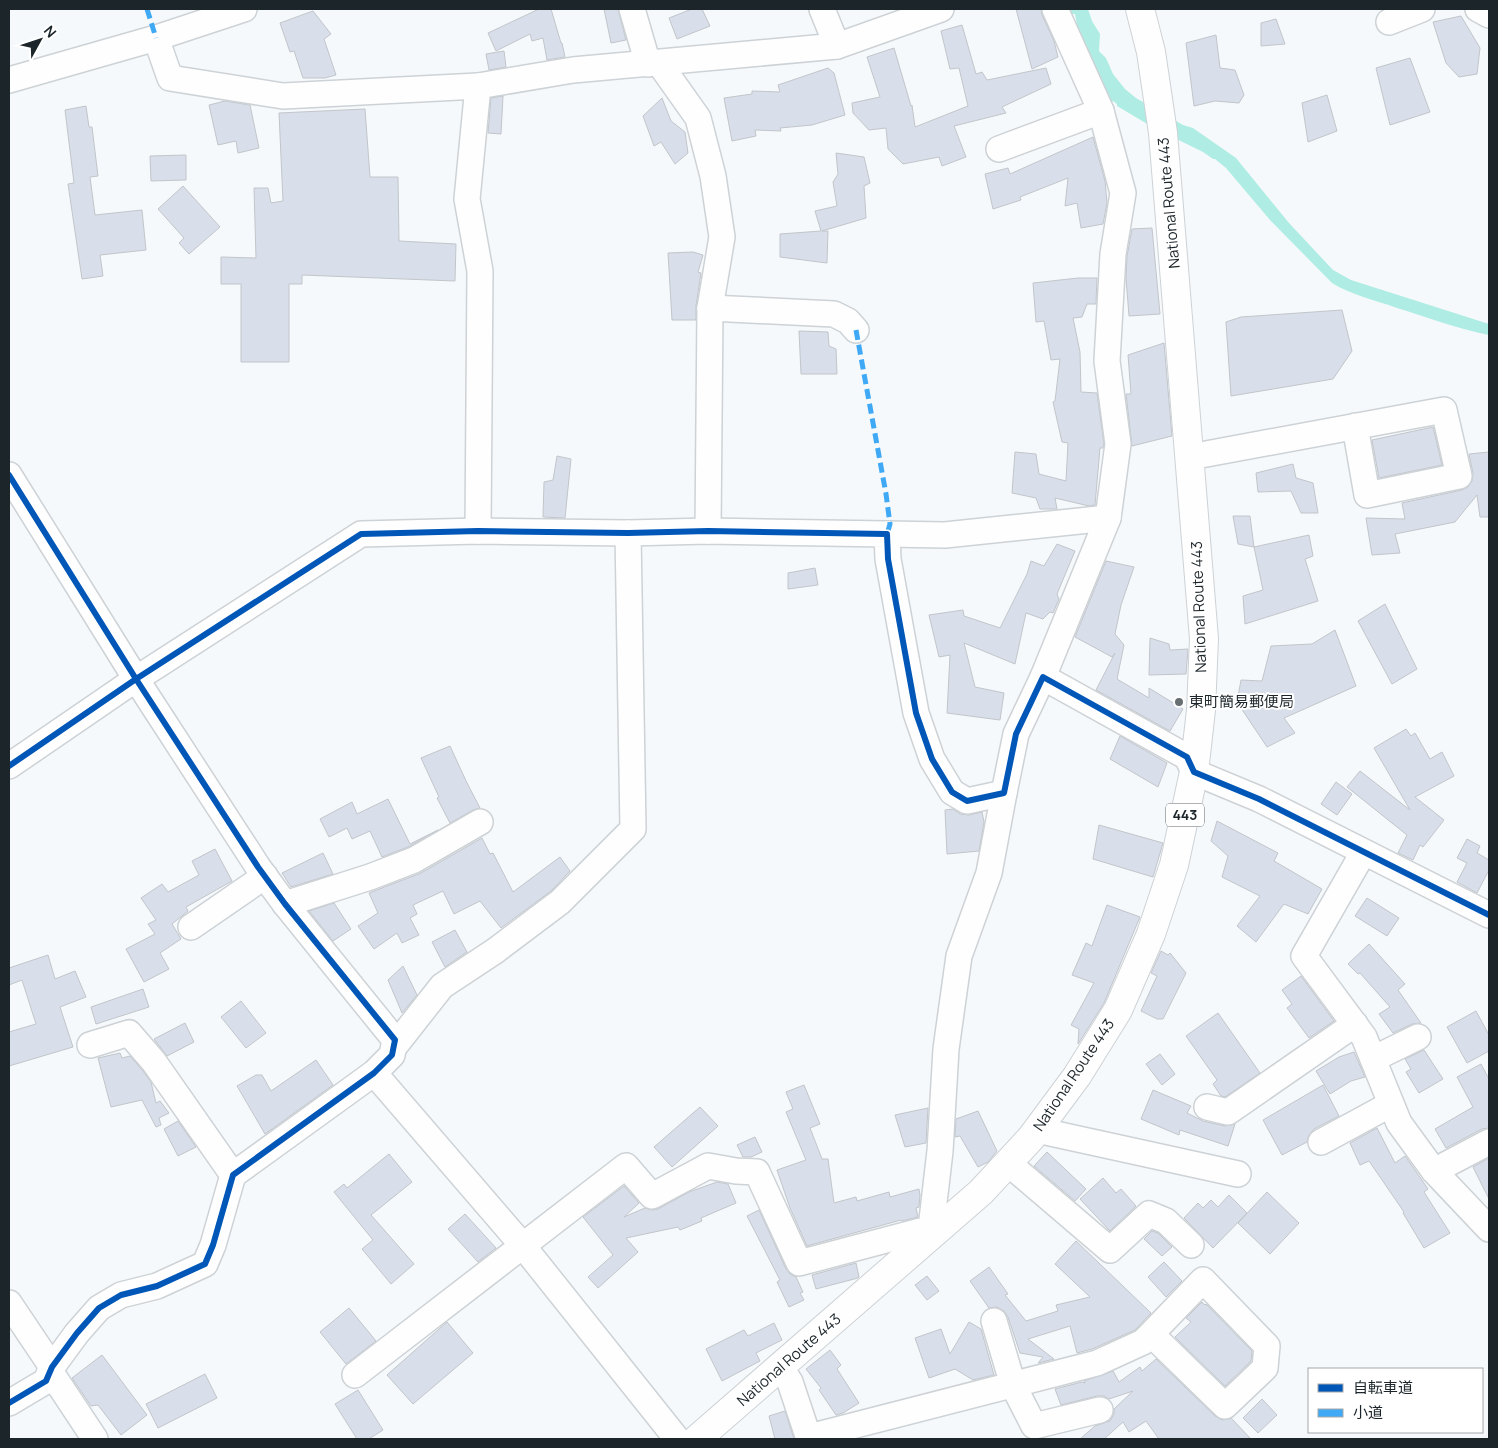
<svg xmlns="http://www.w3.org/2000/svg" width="1498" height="1448" viewBox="0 0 1498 1448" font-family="Manrope,'Noto Sans JP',sans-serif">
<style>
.water{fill:#afede4}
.building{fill:#d8dfea;stroke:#c2c5ca}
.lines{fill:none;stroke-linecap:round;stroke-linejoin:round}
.minor-casing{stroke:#cdd2d6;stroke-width:28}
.highway-casing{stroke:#cdd2d6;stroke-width:30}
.minor{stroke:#fefefe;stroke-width:25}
.highway{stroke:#fefefe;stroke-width:28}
.quiet{stroke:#3fa9f5;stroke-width:5;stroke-dasharray:10 5;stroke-linecap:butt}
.cycleway-casing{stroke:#fff;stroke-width:9}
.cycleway{stroke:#0057b8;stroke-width:6}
.poi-dot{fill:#686f73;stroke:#fff;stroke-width:2}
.labels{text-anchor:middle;stroke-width:4;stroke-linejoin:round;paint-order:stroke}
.shield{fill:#fff;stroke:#60666a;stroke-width:1}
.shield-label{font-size:14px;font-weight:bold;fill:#1c252a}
.street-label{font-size:15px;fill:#1c252a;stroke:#fff}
.poi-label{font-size:15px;fill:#1c252a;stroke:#fff;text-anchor:start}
</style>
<rect width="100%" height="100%" fill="#f6f9fb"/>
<path class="water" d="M1069,9h19l4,12 8,13 -1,17 7,7 7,16 12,15 11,9 47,27 10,3 43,30 53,65 44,47 18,10 138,44v11c-31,-6 -62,-18 -92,-27 -22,-8 -46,-13 -65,-25l-62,-63 -44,-52 -11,-9h-2l-10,-7 -49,-24 -37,-22v-2l-4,-3 -1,1 -6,-2 -22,-52 -6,-19 -3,-3 2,-1 -2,-11h-4z"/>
<g class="building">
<path d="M539,9h12l10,34h1l3,14 -18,3 -4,-22 -11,3 -2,-7 -34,17 -8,-18z"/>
<path d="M604,9h14l8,31 -15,3z"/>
<path d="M692,9h10l8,17 -33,13 -8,-21z"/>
<path d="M1016,9h25l1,6 12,26 4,16 -26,12z"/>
<path d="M313,11l18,23 -7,5 12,36 -11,3h-22l-9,-27 -4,1 -10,-29z"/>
<path d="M1461,16l19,32 -3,26 -18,3 -13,-14 -13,-41z"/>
<path d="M1276,19l9,25 -24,2v-23z"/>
<path d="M962,25l14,49 6,-2 5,8 59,-12 5,16 -49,23 4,6 -52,13 12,31 -24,9 -3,-9 -36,7 -15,-15 -2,-21 -17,2 -16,-17 -1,-10 28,-6 -13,-40 27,-9 17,58 1,-1 3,22 53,-21 -9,-38 -9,1 -9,-38z"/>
<path d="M1216,35l4,33 15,2 9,25 -5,8 -24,-2 -21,5 -8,-63z"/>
<path d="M504,51l2,16 -17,3 -3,-16z"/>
<path d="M1410,58l20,54 -40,13 -14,-57z"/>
<path d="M828,68l6,5 11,42 -33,10 -32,3 1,3 -26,-1 1,6 -24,5 -8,-43 28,-4v-3l28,1 -2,-7z"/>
<path d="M1327,95l10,36 -29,11 -6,-39z"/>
<path d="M503,96l-2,38 -13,-1 3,-35z"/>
<path d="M662,98l9,23 14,11 3,21 -13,11 -14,-22 -7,4 -11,-30z"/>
<path d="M225,101l25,4 9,43 -21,5 -2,-12 -18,4 -9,-40z"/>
<path d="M86,106l3,21h3l6,49 -8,1 5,38 47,-5 4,40 -46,5 3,21 -21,3 -14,-95 6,-1 -9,-73z"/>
<path d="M365,109l5,68h28l1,64 57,3 -1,37 -153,-6v9h-13v78h-48v-78h-20v-27l35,1 -2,-70h14l3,15 12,-2 -4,-88z"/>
<path d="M1093,137l12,44 2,22 -4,21 -22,4 -4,-25 -12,3 3,-28 -48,19 1,3 -28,9 -8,-35 23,-6 2,6z"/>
<path d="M836,153l28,4 6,26 -6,3 2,32 -44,13h6l-1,32 -47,-6v-23l41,-3 -6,-20 22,-5 -4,-24 5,-8z"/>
<path d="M186,155v25l-35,1 -1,-25z"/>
<path d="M183,186l37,41 -31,27 -10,-11 5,-5 -26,-29z"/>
<path d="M1152,228l8,86 -31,2 -3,-38 1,-22 5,-27z"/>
<path d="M693,252l10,3 -5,17 3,1 -5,33v14h-24l-4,-67z"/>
<path d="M1078,278h19l-1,26h-9l-5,13 -9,1 7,34 1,40 16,1 7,51 -1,4h-3l-5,57 -6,1 -34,-8 2,11h-17l-4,-11 -24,-5 3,-41 21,2 3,20 27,7 2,-38 -6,-1 -9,-40 2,-1 5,-42 -9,1 -7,-39 -8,1 -3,-39z"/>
<path d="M1342,310l10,41 -19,28 -102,17 -5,-74 15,-5z"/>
<path d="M799,331l29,1 1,14 7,3 1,25h-36z"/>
<path d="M1164,343l8,93 -40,10 -6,-52h5l-3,-39z"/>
<path d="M1433,427l9,38 -63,13 -7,-38z"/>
<path d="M1489,452v65h-9l-3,-22 -22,27 -60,12 5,19 -28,2 -6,-37 39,1 -3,-16 60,-13 6,-3 4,-6 1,-8 -4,-19z"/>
<path d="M557,456l14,3 -6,59 -22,-1 1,-35 9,-2z"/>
<path d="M1293,464l3,14 17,5 5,30h-17l-10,-22 -33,1 -2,-19z"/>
<path d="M1233,516h17l4,31 -16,-3z"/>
<path d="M1309,535l4,21 -8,3 13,42 -73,23 -2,-28 20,-6 -9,-43z"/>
<path d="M1057,544l18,7 -18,43 2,5 -6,14 -3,-1 -7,7 -17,-6 -11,51 -51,-21 11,44 29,6 -4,27 -53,-7 3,-58 -11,2 -10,-42 34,-5 1,6 36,12 27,-54 4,-13 13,5z"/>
<path d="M1106,561l28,6 -13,38 -6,29 9,11 -7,34 32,19v-10l34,21 -13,22 -74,-41 19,-37 -3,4 -37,-20z"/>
<path d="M815,568l3,17 -30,4v-16z"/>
<path d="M1385,604l32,65 -25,15 -34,-63z"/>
<path d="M1335,630l21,56 -72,32 11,15 -28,14 -30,-45 4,-22 21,1 9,-35 41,-2z"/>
<path d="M1150,638l19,6 1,6 18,-1 -2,25 -37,1z"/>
<path d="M1406,729l5,7 4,-3 15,26 12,-7 12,24 -39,21 29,23 -21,27 -3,-2 -7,15 -15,-7 9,-18 -60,-48 13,-16 50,39 -36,-62z"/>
<path d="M1120,736l47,27 -9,24 -48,-28z"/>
<path d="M450,746l17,37 13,25 -7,2 -23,13 -13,-25 2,-1 -18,-39z"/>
<path d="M1336,782l16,12 -15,21 -16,-11z"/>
<path d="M388,799l22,45 28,-14 -30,17 -26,10 -12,-26 -18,8 -5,-11 -18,9 -9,-18 32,-17 5,12z"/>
<path d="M953,809l7,5 9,1 13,-3 2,10 -5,29 -32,3 -2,-44z"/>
<path d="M1217,821l61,32 -4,8 48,28 -14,25 -24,-10 -28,38 -19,-16 23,-30 -38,-19 6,-21 -17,-15z"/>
<path d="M1099,825l64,18 -10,34 -60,-18z"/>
<path d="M482,838l8,16 3,-1 20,39 47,-35 10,14 -19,20 -50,37 -21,-27 -26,13 -11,-23 -30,14 4,9 -7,4 9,17 -17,8 -5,-10 -23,16 -16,-23 20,-13 -9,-20 52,-20z"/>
<path d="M1467,839l13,7 -3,7 12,7v10l-12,23 -20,-11 10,-19 -10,-5z"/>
<path d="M215,849l17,32 -46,26 2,4 -16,13 9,15 -21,14 9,16 -25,13 -18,-33 29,-15 -7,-10 8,-4 -15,-22 21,-14 6,8 31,-17 -7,-14z"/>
<path d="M323,853l10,21 -42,13 -9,-14z"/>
<path d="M1367,898l32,20 -12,18 -32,-20z"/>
<path d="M334,903l17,26 -18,12 -24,-30z"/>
<path d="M1107,905l33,12 -36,86 -26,41 1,-15 -8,-4 23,-42 -22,-8 14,-32 6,3z"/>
<path d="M455,930l12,22 -22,15 -13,-25z"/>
<path d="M1369,944l36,40 -7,6 23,33 -9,1 -19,9 -14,-19 11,-7 -30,-34 -2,1 -10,-10z"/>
<path d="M1161,951l7,4 2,-2 16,20 -23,46h-6l-16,-8 16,-35 -6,-3z"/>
<path d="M48,955l7,24 20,-8 11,26 -26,10 13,40 -64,19v-34l27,-8 -14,-44 -13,5v-17z"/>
<path d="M403,966l14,29 -15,18 -14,-33z"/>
<path d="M1301,976l33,45 -25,17 -22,-30 5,-4 -10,-14z"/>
<path d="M143,989l6,18 -53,17 -5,-17z"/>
<path d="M241,1001l25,32 -20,15 -25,-31z"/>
<path d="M1476,1011l13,24v16l-22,12 -20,-36z"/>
<path d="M1218,1013l42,60 -35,24 -4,-1 -8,-12 4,-4 -31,-44z"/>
<path d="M185,1023l9,19 -27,14 -13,-17z"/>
<path d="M1424,1050l19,29 -24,14 -13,-21 5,-3 -6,-10z"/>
<path d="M1354,1052l11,25 -14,4 -21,13 -14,-23 23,-14z"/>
<path d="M120,1053l2,5 8,-2 13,15 8,11 5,21 4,-2 9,12 -10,5 2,7 -5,2 -14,-27 -31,7 -13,-49z"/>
<path d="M1160,1054l15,20 -13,11 -16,-21z"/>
<path d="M316,1060l17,25 -68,49 -28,-48 19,-11h6l9,16z"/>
<path d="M1481,1064l8,15v49l-7,1 -36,19 -11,-19 38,-22 -16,-30z"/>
<path d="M804,1085l16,39 -10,4 12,31h6l6,44 22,-6 1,4 32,-9 1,5 29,-8 1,6 -1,12 -3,1 2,9 -16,4 -1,-1 -94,26 -17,-38 -13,-38 29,-10 -20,-48 7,-3 -7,-17z"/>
<path d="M1323,1085l16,31 -25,13 -5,6 -2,7 -25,13 -19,-35z"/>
<path d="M1153,1090l38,16 -4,7 16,8 22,5 10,-2 -7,22 -48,-16 -1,5 -38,-16z"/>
<path d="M700,1107l18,19 -46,41 -18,-20z"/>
<path d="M928,1108l-2,35 -21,4 -10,-32z"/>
<path d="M978,1111l19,40 -9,11 -10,5 -18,-31 -5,1 1,-18z"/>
<path d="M178,1121l18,26 -18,9 -14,-27z"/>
<path d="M1377,1128l18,35 10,-7 12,17 11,16 -4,3 26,41 -26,15 -21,-35 1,-1 -35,-51 -9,4 -10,-22z"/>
<path d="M755,1137l7,15 -11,5h-8l-6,-12z"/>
<path d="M1047,1152l39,37 -11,12 -41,-35z"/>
<path d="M389,1154l23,28 -41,33 43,49 -23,20 -29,-35 11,-9 -39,-48 10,-8 3,4z"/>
<path d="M1489,1158v41l-16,-32z"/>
<path d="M1103,1178l13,15 5,-4 15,17 -26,25 -30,-32z"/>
<path d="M717,1182l11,2 8,19 -35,15 1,3 -22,9 -2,-3 -52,11 12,14 -40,36 -10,-11 25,-22 -30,-38 41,-31 15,17 -15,14 21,-9 7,2 6,-1 31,-17z"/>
<path d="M1267,1192l32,31 -29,31 -32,-31z"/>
<path d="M1229,1195l18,18 -34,35 -29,-30 14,-15 5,5 8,-8 7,7z"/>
<path d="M759,1210l27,59 4,5 6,3 7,15 -3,1 4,7 -15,7 -12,-25 3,-2 -33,-64z"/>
<path d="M465,1214l31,34 -18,14 -30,-33z"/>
<path d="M1152,1231l6,2 14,14 -10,9 -18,-17z"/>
<path d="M1076,1241l75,72 -16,17 -43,19 -15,4 -7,-27 -42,13 26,20 -16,4 5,-6 -23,-4 -12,-36 -4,-6 -7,-4 -8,1 -19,-27 19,-14 19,27 -3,1 21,26 32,-10 -2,-6 34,-8 -35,-33z"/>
<path d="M1164,1262l18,19 -16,16 -18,-20z"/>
<path d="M856,1263l3,14 -1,1 -42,11 -4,-14z"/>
<path d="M927,1276l12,15 -12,9 -12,-15z"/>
<path d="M1202,1302l3,3 1,-1 46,47 -1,10 -26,25 -50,-49 16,-15 -5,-4z"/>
<path d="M349,1308l27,33 -30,23 -26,-32z"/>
<path d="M447,1322l26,31 -60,51 -26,-29z"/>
<path d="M969,1322l12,7 13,46 -21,5 -18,-11 -26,9 -14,-40 26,-9 9,25z"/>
<path d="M774,1323l8,17 -26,13 4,8 -38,20 -16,-32 38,-19 4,6z"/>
<path d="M830,1350l11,15 -4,4 22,34 -16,10 -7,2 -17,-25 2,-2 -15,-19z"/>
<path d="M102,1355l45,60 -26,20 -23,-30 -7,1 -19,-28z"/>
<path d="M1156,1359l59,57 7,4 9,-2 20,21h-92l-13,-18 -17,11 -6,-10 -19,17h-24l15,-13 15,-5 4,-7v-5l19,-18 -24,8 -5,-3h-7l-36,9 -6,-16 27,-7 3,1 -1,-2 29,-10 6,11 21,-15 2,4z"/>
<path d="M205,1374l12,24 -59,30 -12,-24z"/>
<path d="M358,1390l25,40 -14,9h-12l-22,-35z"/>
<path d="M1262,1399l15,16 -19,18 -15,-15z"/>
<path d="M785,1411l9,28h-19l-6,-23z"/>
</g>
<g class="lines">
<g class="minor-casing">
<g id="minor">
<path d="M632,9l16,55"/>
<path d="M822,9l15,37"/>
<path d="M1478,9l11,6"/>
<path d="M1389,22l33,-13"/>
<path d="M156,38l14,40 113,18 195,-10 95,-16 264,-24 104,-37"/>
<path d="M659,63l39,55 15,58 9,61 -12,71 -2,223"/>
<path d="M9,80l147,-42 88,-29"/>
<path d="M1101,111l22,82 -10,61 -6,107 11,83 -10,74"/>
<path d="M999,149l102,-38 -46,-102"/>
<path d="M710,308l124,6 14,7 8,9"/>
<path d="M1190,457l254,-47 15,66 -92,19 -12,-69"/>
<path d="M9,475l127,204 122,188 27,37 110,136 -3,15 -18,18 -141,102 -20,70 -8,19 -48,22 -36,9 -22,13 -22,25 -25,34 -6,14 -37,22"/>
<path d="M478,531l2,-260 -13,-72 11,-113"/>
<path d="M887,534l58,1 163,-17 -65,159"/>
<path d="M9,766l127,-87 225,-145 117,-3 150,2 80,-2 179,3 1,25 28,154 16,46 20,33 15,9 37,-8 12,-59 27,-57 144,80 7,15 65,27 230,116"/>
<path d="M1363,853l-59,103 60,81 35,86 35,48 55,58"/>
<path d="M285,904l85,-27 44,-17 66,-38"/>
<path d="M191,927l74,-51"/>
<path d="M90,1045l39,-12 25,29 79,113"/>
<path d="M394,1047l48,-61 53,-35 65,-49 73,-73 -5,-296"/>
<path d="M1373,1059l45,-22"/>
<path d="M374,1073l149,173 154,193"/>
<path d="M1207,1107l21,5 127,-88"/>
<path d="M1037,1130l201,44"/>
<path d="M1321,1142l70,-38"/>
<path d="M1008,1163l102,87 39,-36 17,7 25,24"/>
<path d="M1434,1171l55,-29"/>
<path d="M9,1303l43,64"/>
<path d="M994,1321l19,64 21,41 66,-16"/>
<path d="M780,1367l10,15 19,57"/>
<path d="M50,1371l45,68"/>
<path d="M355,1375l271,-209 26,30 56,-30 28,5 21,1 42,91 121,-32 10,6 10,-86 6,-102 13,-93 30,-83 15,-80"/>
<path d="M809,1437l288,-74 46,-21 8,-8 52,-54 64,66 -2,22 -40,38 -74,-72"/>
</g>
</g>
<g class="highway-casing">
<path id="highway" d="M697,1439l284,-247 50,-54 46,-62 41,-66 33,-76 23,-69 20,-93 7,-62 3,-71 -41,-506 -12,-81 -11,-43"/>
</g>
<use href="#minor" class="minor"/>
<use href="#highway" class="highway"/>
<g class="quiet">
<path d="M147,9l9,29"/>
<path d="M856,330l30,164 4,30 -3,10"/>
</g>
<g class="cycleway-casing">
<g id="cycleway">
<path d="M9,475l127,204 122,188 27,37 110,136 -3,15 -18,18 -141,102 -20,70 -8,19 -48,22 -36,9 -22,13 -22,25 -25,34 -6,14 -37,22"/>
<path d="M9,766l127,-87 225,-145 117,-3 150,2 80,-2 179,3 1,25 28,154 16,46 20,33 15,9 37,-8 12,-59 27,-57 144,80 7,15 65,27 230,116"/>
</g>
</g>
<use href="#cycleway" class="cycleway"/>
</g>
<circle class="poi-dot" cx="1179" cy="702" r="5"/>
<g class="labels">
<rect class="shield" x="1166" y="803.5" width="38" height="23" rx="4"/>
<g class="shield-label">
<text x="1185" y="820">443</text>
</g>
<g class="street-label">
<text transform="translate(1169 203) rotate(-95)" y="5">National Route 443</text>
<text transform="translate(1199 607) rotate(-92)" y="5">National Route 443</text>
<text transform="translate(1074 1075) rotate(-56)" y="5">National Route 443</text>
<text transform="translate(789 1360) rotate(-41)" y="5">National Route 443</text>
</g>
<g class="poi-label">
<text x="1189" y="707">東町簡易郵便局</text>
</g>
</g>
<rect width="1498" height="1448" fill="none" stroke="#1c252a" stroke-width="20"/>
<rect x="1308" y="1368" width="175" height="65" fill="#ffffff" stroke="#a4a8aa"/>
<rect x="1318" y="1384" width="25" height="8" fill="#0057b8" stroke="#a4a8aa"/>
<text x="1353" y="1393" font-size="15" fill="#1c252a">自転車道</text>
<rect x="1318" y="1409" width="25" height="8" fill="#3fa9f5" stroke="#a4a8aa"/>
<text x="1353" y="1418" font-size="15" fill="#1c252a">小道</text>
<g transform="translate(40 40) rotate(50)" stroke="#ffffff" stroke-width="4" paint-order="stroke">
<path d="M0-4L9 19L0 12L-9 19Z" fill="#1c252a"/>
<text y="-8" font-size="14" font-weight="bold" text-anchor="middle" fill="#1c252a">N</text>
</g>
</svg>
